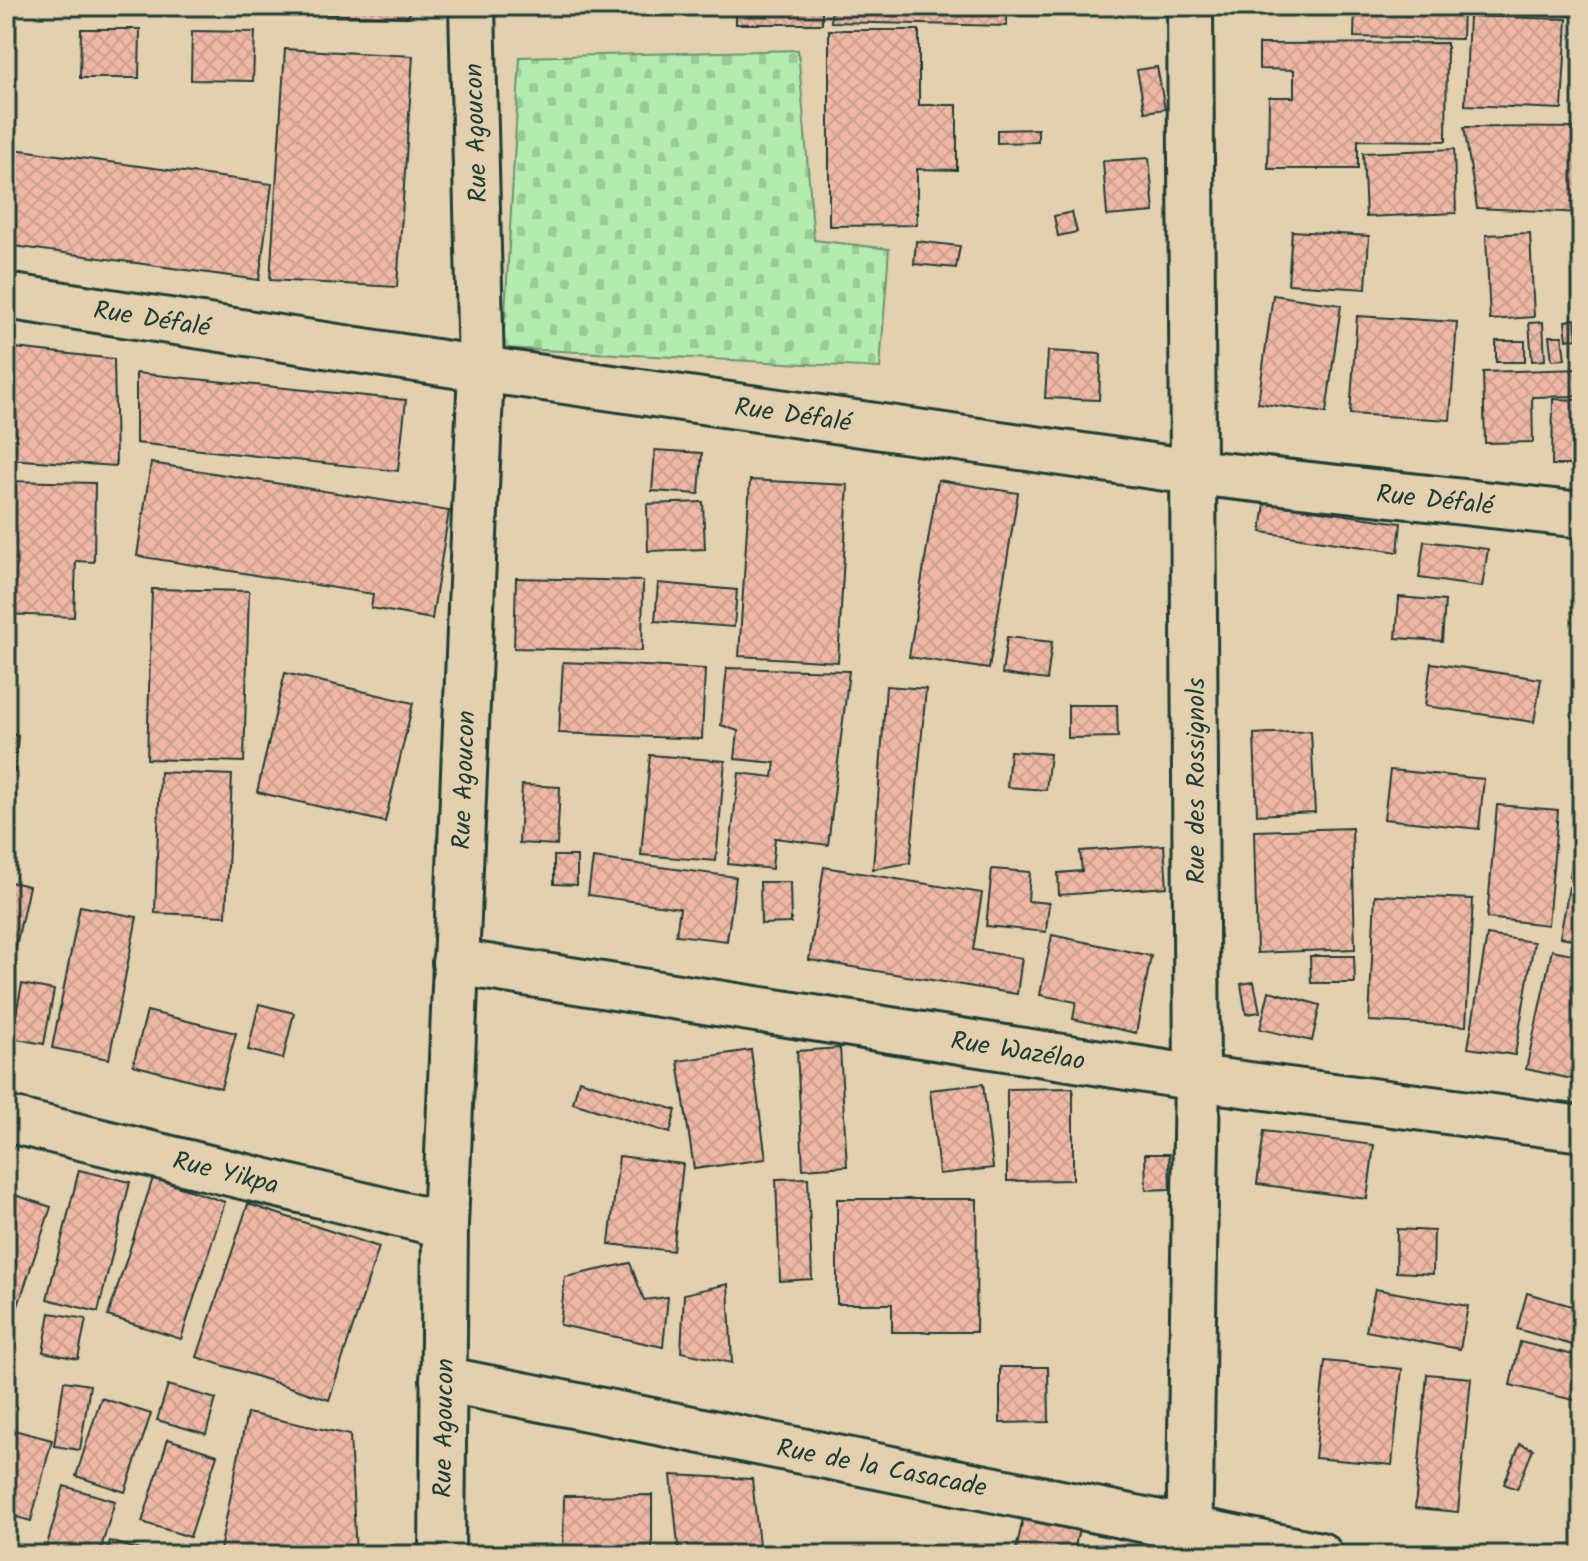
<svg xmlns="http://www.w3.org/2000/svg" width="1588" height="1561" viewBox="0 0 1588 1561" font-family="Kalam,sans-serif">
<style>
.cemetery{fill:url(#cemetery-stones);stroke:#6a9471;stroke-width:2}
.building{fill:url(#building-cross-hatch);stroke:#1f3d34;stroke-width:2}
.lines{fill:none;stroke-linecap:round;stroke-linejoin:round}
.minor-casing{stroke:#1f3d34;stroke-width:50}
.minor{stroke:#e2d0ae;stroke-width:44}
.labels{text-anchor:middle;stroke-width:6;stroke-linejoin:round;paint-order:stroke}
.street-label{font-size:26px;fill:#1f3d34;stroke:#e2d0ae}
</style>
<defs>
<pattern id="cemetery-stones" width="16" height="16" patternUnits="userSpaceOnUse" patternTransform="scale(2)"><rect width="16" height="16" fill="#b4ebae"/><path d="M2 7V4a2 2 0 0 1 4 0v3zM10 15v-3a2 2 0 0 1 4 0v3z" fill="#9aca96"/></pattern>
<pattern id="building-cross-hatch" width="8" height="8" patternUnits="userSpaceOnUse" patternTransform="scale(2)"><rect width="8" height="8" fill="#efb8a5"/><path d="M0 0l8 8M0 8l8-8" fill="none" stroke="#cc9f8f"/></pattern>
</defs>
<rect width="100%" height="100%" fill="#e2d0ae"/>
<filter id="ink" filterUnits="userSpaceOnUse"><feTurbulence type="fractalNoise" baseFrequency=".0125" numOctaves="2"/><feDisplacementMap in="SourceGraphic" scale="16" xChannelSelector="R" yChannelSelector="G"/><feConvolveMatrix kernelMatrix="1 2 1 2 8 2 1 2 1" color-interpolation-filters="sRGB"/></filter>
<g filter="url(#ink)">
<path class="cemetery" d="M798,50l16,190 75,9 -9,119 -377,-20 17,-291z"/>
<g class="building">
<path d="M43,6h367l-1,11z"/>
<rect x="736" y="6" width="86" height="18"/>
<path d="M832,6h175v20l-176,-4z"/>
<path d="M1355,6h108l-1,33 -108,-2z"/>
<path d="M1469,16l98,3 -5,90 -97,-4z"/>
<path d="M81,29h59l-1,49h-59z"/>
<path d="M829,30h90v75h38v65l-40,-1v56l-88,1z"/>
<path d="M192,31l63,1 -2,49 -62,-1z"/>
<path d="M1447,43l-1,98 -88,-1v29h-90l1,-72h25v-27l-35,-1v-25z"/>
<path d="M285,49l128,7 -16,231 -127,-7z"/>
<path d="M1157,67l8,42 -20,3 -8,-42z"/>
<path d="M1464,127l118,1v85l-105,-5z"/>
<path d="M1038,129v13l-41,1v-13z"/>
<path d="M6,148l266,36 -13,96 -253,-35z"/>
<path d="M1454,149l2,64 -90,4 -3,-64z"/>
<path d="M1149,158l5,54 -47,4 -4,-55z"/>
<path d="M1072,212l5,20 -19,4 -4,-20z"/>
<path d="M1292,231l77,5 -3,53 -78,-5z"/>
<path d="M1530,233l4,84 -44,3 -4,-85z"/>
<path d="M916,241l44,5 -4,22 -42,-4z"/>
<path d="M1273,295l68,10 -15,108 -68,-10z"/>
<path d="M1357,316l100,6 -7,98 -100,-6z"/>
<path d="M1575,319l2,19 -10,2 -2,-19z"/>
<path d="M1543,322l2,38 -13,1 -3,-38z"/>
<path d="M1549,336h13l3,23 -13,1z"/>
<rect x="1496" y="341" width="29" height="21"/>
<path d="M6,347l108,12 2,107 -110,-7z"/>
<path d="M1048,351l53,3 -2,46 -54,-2z"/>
<path d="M1582,369v27l-50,1 1,45 -48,1 -2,-71z"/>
<path d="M136,373l270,27 -8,71 -262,-28z"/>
<path d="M1553,399l29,1v65h-30z"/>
<path d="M655,450l47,3 -3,41 -47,-3z"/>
<path d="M151,463l298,48 -17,108 -61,-11 2,-14 -236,-38z"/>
<path d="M750,480l98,5 -10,177 -99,-6z"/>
<path d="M938,480l80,13 -29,176 -80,-12z"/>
<path d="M6,481l89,2 -1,79 -18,-1 -2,56 -68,-3z"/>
<path d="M703,502l2,47 -57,2 -1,-47z"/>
<path d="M1265,503l136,20 -3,29 -137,-20z"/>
<path d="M1424,541l64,8 -6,38 -63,-9z"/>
<path d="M516,578l127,3 -1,70 -128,-3z"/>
<path d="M658,583l79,7 -3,37 -79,-6z"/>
<path d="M152,589l97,2 -5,171 -97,-3z"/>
<path d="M1399,597l46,4 -3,40 -46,-3z"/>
<path d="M1007,637l45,5 -5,38 -45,-6z"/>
<path d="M563,662l142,7 -3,70 -143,-6z"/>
<path d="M1431,663l110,16 -7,43 -109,-16z"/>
<path d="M727,668l122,3 -21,174 -53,-7 -3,31 -44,-5 11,-91 34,4 2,-14 -40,-4 3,-28 -17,-6z"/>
<path d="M285,673l128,30 -28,119 -128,-30z"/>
<path d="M886,686l40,3 -16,174 -37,6z"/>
<path d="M1068,705h49l1,32 -50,1z"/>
<path d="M1311,731l4,81 -58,3 -3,-81z"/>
<path d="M6,734l12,1 -3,37h-9z"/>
<path d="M1010,751l40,3 -4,36 -39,-3z"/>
<path d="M650,755l75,6 -9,100 -75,-6z"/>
<path d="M1390,770l94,9 -5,50 -95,-10z"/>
<path d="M160,772l72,3 -6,141 -71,-3z"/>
<path d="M522,785l38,2 -3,58 -38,-2z"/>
<path d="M1497,805l61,5 -10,115 -61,-7z"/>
<path d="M1579,814l3,1v64l-12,-2z"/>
<path d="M1352,828l3,121 -98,4 -3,-122z"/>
<path d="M1164,845l3,42 -108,8 -1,-22 24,-2 -2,-20z"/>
<path d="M554,856h23v29l-23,-1z"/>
<path d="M593,858l143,19 -9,64 -51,-6 4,-27 -92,-13z"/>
<path d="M824,867l158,26 -9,57 49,8 -5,36 -208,-34z"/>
<path d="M992,869l38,3 -2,29 21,2 -3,29 -60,-6z"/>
<path d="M6,881l23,5 -14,65 -9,-1z"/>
<path d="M760,882h30l1,41 -30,1z"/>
<path d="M1569,887l13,2v52l-22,-4z"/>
<path d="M1375,895l98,4 -7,127 -97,-5z"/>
<path d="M80,906l57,11 -28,142 -57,-11z"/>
<path d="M1052,935l99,21 -15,77 -63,-14 3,-17 -36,-7z"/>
<path d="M1487,935l47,7 -19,113 -47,-7z"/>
<path d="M1552,950l30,6v100l-5,24 -51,-11z"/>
<path d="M1310,956h44l1,27h-44z"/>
<path d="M1254,982l6,30 -14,2 -5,-30z"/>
<path d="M22,984l32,6 -10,54 -33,-6z"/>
<path d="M1269,991l51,14 -8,36 -52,-12z"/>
<path d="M259,1004l35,9 -11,46 -35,-9z"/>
<path d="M147,1011l89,22 -15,55 -88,-23z"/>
<path d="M840,1048l7,118 -44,3 -6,-118z"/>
<path d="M751,1050l15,109 -72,10 -16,-108z"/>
<path d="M579,1080l97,30 -6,23 -97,-30z"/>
<path d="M983,1084l10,84 -54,6 -9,-84z"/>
<path d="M1073,1088v92l-66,1v-92z"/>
<path d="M1264,1131l110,14 -7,54 -110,-15z"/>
<path d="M1145,1154h24l1,35 -24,1z"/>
<path d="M619,1156l64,8 -10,87 -64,-7z"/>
<path d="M79,1170l51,12 -32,130 -51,-13z"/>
<path d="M153,1178l72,24 -44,137 -73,-23z"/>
<path d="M808,1178l4,101 -32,2 -4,-102z"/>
<path d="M6,1192l45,15 -40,120 -5,-2z"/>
<path d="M837,1199h140l-1,133h-84v-28h-55z"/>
<path d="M248,1204l131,43 -50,153 -132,-43z"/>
<path d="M1397,1229l37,2 -1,43 -37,-2z"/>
<path d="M630,1263l14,37 24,-3 -5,50 -103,-22 5,-48z"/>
<path d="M728,1284l4,79 -51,-11 3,-58z"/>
<path d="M1375,1289l93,17 -8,43 -94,-18z"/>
<path d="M1527,1293l55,16v39l-65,-19z"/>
<path d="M50,1313l36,6 -8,40 -35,-7z"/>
<path d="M1520,1342l62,15v45l-72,-17z"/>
<path d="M1325,1361l77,8 -10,96 -77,-7z"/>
<path d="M1000,1367h48l1,55 -49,1z"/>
<path d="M1427,1374l44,4 -13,134 -43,-4z"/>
<path d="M64,1381l26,4 -10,65 -26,-4z"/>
<path d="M168,1385l48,14 -10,35 -49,-14z"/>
<path d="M101,1398l50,16 -26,78 -49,-16z"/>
<path d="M247,1413l103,22 6,120h-137z"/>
<path d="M6,1428l46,12 -21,81 -25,-7z"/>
<path d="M168,1439l49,16 -27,82 -48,-15z"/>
<path d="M1520,1444l13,5 -16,40 -13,-5z"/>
<path d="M671,1475l81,4 8,76h-81z"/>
<path d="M64,1486l51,15 -16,54h-55z"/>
<path d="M652,1495v60h-89l1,-59z"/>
<path d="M1025,1509l56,11 -8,35h-58z"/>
<path d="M110,1541l36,11 -1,3h-40z"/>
<path d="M178,1547l35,4v4h-36z"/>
</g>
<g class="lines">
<g class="minor-casing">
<g id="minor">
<path d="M6,296l475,73 712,103 389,43"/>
<path d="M455,962l742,116 385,51"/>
<path d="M6,1119l439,106"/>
<path d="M443,1379l877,176"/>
<path d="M442,1555l3,-330 36,-856 -9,-363"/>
<path d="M1189,1555l8,-477 -7,-1072"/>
</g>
</g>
<use href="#minor" class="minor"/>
</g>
</g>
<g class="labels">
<g class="street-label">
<text transform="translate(475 133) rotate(-92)" y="9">Rue Agoucon</text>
<text transform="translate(152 318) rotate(9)" y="9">Rue Défalé</text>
<text transform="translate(793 414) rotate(8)" y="9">Rue Défalé</text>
<text transform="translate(1435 499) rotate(6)" y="9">Rue Défalé</text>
<text transform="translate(463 780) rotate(-88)" y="9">Rue Agoucon</text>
<text transform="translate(1195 781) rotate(-90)" y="9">Rue des Rossignols</text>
<text transform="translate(1018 1050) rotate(9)" y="9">Rue Wazélao</text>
<text transform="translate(226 1172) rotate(14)" y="9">Rue Yikpa</text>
<text transform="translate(443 1428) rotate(-89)" y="9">Rue Agoucon</text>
<text transform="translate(882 1467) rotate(11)" y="9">Rue de la Casacade</text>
</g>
</g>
<rect width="1588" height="1561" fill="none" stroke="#e2d0ae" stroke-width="32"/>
<rect x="16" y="16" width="1556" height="1529" fill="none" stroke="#1f3d34" stroke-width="3" filter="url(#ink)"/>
</svg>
